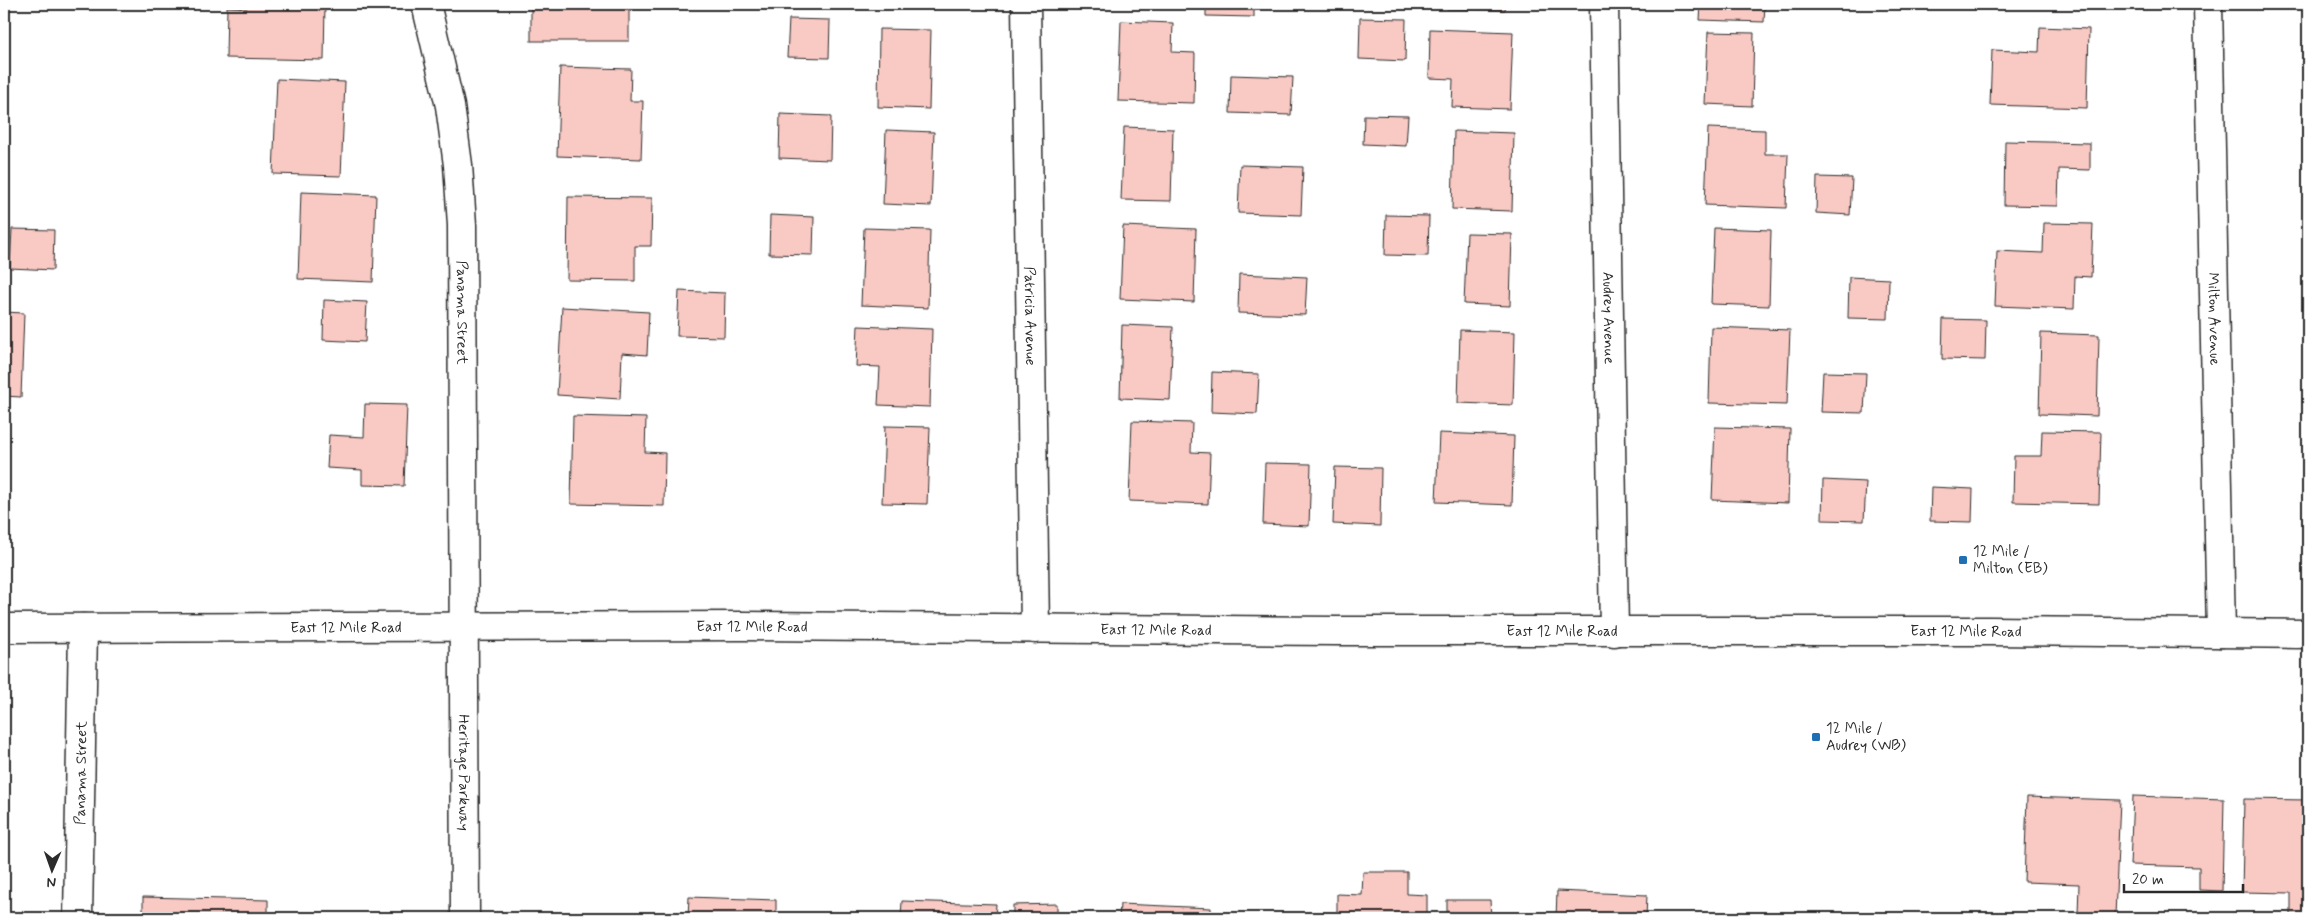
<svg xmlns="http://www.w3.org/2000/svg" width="2312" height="922" viewBox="0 0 2312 922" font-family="Mynerve,sans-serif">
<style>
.building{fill:#f9c9c3;stroke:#2b2b2b}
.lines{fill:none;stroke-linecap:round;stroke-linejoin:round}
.minor-casing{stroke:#2b2b2b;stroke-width:31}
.secondary-casing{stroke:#2b2b2b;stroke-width:31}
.minor{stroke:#fff;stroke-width:28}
.secondary{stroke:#fff;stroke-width:28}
.poi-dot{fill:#1f6fb2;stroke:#fff;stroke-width:2}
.labels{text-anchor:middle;stroke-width:5;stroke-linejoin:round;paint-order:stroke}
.street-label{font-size:15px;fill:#2b2b2b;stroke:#fff}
.poi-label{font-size:15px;fill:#2b2b2b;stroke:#fff;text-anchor:start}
</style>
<rect width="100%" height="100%" fill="#fff"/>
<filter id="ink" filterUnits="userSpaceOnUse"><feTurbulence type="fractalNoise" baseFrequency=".02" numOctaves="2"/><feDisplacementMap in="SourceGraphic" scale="10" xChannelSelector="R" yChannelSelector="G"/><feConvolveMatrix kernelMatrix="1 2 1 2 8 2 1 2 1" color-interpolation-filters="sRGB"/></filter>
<g filter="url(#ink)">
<g class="building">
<path d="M248,4h77l-1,56 -98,-2 1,-51 20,1z"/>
<rect x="531" y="4" width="98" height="37"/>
<path d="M835,4h88v5l-88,-3z"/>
<path d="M1206,4h48v13l-48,-1z"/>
<path d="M1447,4h59l-1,6 -58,-1z"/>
<path d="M1701,4h64l-1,18 -64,-2z"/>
<path d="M2019,4h71v3z"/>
<path d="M1360,18l46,1 -1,42 -46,-2z"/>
<path d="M789,19l41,1 -1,38 -42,-1z"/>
<path d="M1121,21l52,2 -1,29 23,1 -1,50 -76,-2z"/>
<path d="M2040,27l49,2 -2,79 -97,-3 2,-55 47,2z"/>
<path d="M879,29l52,1 -2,79 -51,-2z"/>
<path d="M1430,29l83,3 -3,77 -58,-2 1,-28 -24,-1z"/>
<path d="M1708,32l46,1 -2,73 -47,-2z"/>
<path d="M560,67l71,2 -1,32h13l-2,58 -84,-3z"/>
<path d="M1231,75l62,2 -2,38 -61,-2z"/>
<path d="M277,79l68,3 -4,94 -68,-2z"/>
<path d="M780,114l51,2 -1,44 -51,-2z"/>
<path d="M1364,115l44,1 -2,30 -43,-2z"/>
<path d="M1124,127l49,2 -2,72 -50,-1z"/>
<path d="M1708,128l57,2v24h23l-2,54 -81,-3z"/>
<path d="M886,130l48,2 -3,74 -48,-2z"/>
<path d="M1454,131l60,2 -2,78 -60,-2z"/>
<path d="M2005,141l85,2v27l-31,-1 -1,37 -54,-1z"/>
<path d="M1240,165l63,2 -2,48 -63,-2z"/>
<path d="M1817,177l35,1 -2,37 -34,-2z"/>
<path d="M301,192l75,3 -3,87 -75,-3z"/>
<path d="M568,197l84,1 -1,48h-16v35l-68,-1z"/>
<path d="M770,215l44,2 -1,38 -44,-1z"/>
<path d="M1386,215l43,1 -1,40 -43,-1z"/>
<path d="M2044,223l49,1 -2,53 -16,-1 -1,33 -79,-3 2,-55 46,2z"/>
<path d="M1123,226l73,3 -2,73 -74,-3z"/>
<path d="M864,228l66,2 -2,78 -67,-3z"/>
<path d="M1714,228l57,2 -2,76 -58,-2z"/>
<path d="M12,229l42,1 -1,40 -43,-2z"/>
<path d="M1467,233l45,1 -2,72 -46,-2z"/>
<path d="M1239,274l68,3 -2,38 -67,-2z"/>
<path d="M1849,277l40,2 -1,40 -40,-1z"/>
<path d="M679,291l46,2 -1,44 -47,-1z"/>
<path d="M324,300l43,2 -2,40 -42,-2z"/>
<path d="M562,307l87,5 -2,43 -25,-2 -2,46 -63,-4z"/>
<path d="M4,312l20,1 -3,84 -17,-1z"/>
<path d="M1943,319l43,1 -1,40 -43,-1z"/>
<path d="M1122,325l51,2 -3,73 -50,-2z"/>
<path d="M858,326l74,3 -2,78 -52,-2 2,-38 -24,-1z"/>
<path d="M1711,327l79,3 -3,75 -78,-2z"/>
<path d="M1460,330l55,2 -2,73 -55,-2z"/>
<path d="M2041,333l58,2 -2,81 -58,-2z"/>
<path d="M1212,372l47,2 -2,40 -46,-2z"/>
<path d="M1823,372l43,1 -2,40 -43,-1z"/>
<path d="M365,404l42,1 -3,81 -42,-1v-15l-35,-2 2,-33 35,2z"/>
<path d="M573,416l73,2 -1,34 20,1 -1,53 -93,-2z"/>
<path d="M1132,421l60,2 -1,29 19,1 -2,51 -79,-3z"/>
<path d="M885,426l45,1 -3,77 -45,-1z"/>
<path d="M1715,427l75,2 -2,74 -76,-3z"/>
<path d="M2042,431l59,1 -2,72 -86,-2 1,-46h27z"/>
<path d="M1439,433l75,3 -2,69 -76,-3z"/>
<path d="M1265,463l46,1 -2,62 -46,-2z"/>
<path d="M1335,467l46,1 -1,58 -47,-2z"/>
<path d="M1823,480l43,2 -2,39 -42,-1z"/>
<path d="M1931,487l42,2 -1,33 -42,-1z"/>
<path d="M2133,796l91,3 -2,92 -23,-1v-23l-69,-2z"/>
<path d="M2027,797l93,3 -5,116 -37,-2 1,-30 -55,-2z"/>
<path d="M2244,799l64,1v118h-17v-25l-49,-1z"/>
<path d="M1363,872h44v22l20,1v23h-90v-24l25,1z"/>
<path d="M1557,891l90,4 -1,23h-90z"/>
<path d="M143,897l125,3v18h-125z"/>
<path d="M689,897l87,3v18h-88z"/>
<path d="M1447,900h43l1,18h-44z"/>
<path d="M902,901l94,3 -1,14h-94z"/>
<path d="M1057,904v14h-44v-13z"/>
<path d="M1120,904l91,4v10h-92z"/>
<path d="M1725,912l9,6h-14z"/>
</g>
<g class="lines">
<g class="minor-casing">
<g id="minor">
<path id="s1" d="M426,4l24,102 8,59 4,60 3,693"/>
<path id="s2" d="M1026,4l9,625"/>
<path id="s3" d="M1604,4l10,628"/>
<path id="s4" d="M2208,4l13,629"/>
<path id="s5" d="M78,918l5,-290"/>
</g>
</g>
<g class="secondary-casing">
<g id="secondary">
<path id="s6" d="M4,628l740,-2 593,5h653l318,3"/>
</g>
</g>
<use href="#minor" class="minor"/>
<use href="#secondary" class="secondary"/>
</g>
</g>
<g class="poi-dot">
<rect x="1958" y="555" width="10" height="10" rx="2.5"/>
<rect x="1811" y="732" width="10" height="10" rx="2.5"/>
</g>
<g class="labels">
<g class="street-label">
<text dy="5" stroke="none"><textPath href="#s1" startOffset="312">Panama Street</textPath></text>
<text dy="5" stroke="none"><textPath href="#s2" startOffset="312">Patricia Avenue</textPath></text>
<text dy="5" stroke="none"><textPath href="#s3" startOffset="314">Audrey Avenue</textPath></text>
<text dy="5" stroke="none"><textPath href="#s4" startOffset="315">Milton Avenue</textPath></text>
<text dy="5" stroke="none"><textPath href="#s6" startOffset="748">East 12 Mile Road</textPath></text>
<text dy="5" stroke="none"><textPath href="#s6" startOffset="342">East 12 Mile Road</textPath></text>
<text dy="5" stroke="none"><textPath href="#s6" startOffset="1152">East 12 Mile Road</textPath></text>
<text dy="5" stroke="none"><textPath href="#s6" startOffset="1962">East 12 Mile Road</textPath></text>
<text dy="5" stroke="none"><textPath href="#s6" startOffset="1558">East 12 Mile Road</textPath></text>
<text dy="5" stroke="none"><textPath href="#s1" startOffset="772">Heritage Parkway</textPath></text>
<text dy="5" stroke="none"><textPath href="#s5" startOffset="145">Panama Street</textPath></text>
</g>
<g class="poi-label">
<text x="1973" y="556">12 Mile /<tspan x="1973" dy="17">Milton (EB)</tspan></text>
<text x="1826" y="733">12 Mile /<tspan x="1826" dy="17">Audrey (WB)</tspan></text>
</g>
</g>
<rect width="2312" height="922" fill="none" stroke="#fff" stroke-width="20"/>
<rect x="10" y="10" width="2292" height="902" fill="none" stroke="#2b2b2b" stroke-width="2" filter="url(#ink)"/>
<g transform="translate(52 870) rotate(182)" stroke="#ffffff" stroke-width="4" paint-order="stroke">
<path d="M0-4L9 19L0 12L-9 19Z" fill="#2b2b2b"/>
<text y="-8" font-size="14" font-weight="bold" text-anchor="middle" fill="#2b2b2b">N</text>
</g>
<path d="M2124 884v8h119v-8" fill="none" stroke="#2b2b2b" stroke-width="2.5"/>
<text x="2132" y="884" font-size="15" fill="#2b2b2b" stroke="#ffffff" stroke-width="4" paint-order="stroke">20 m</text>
</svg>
